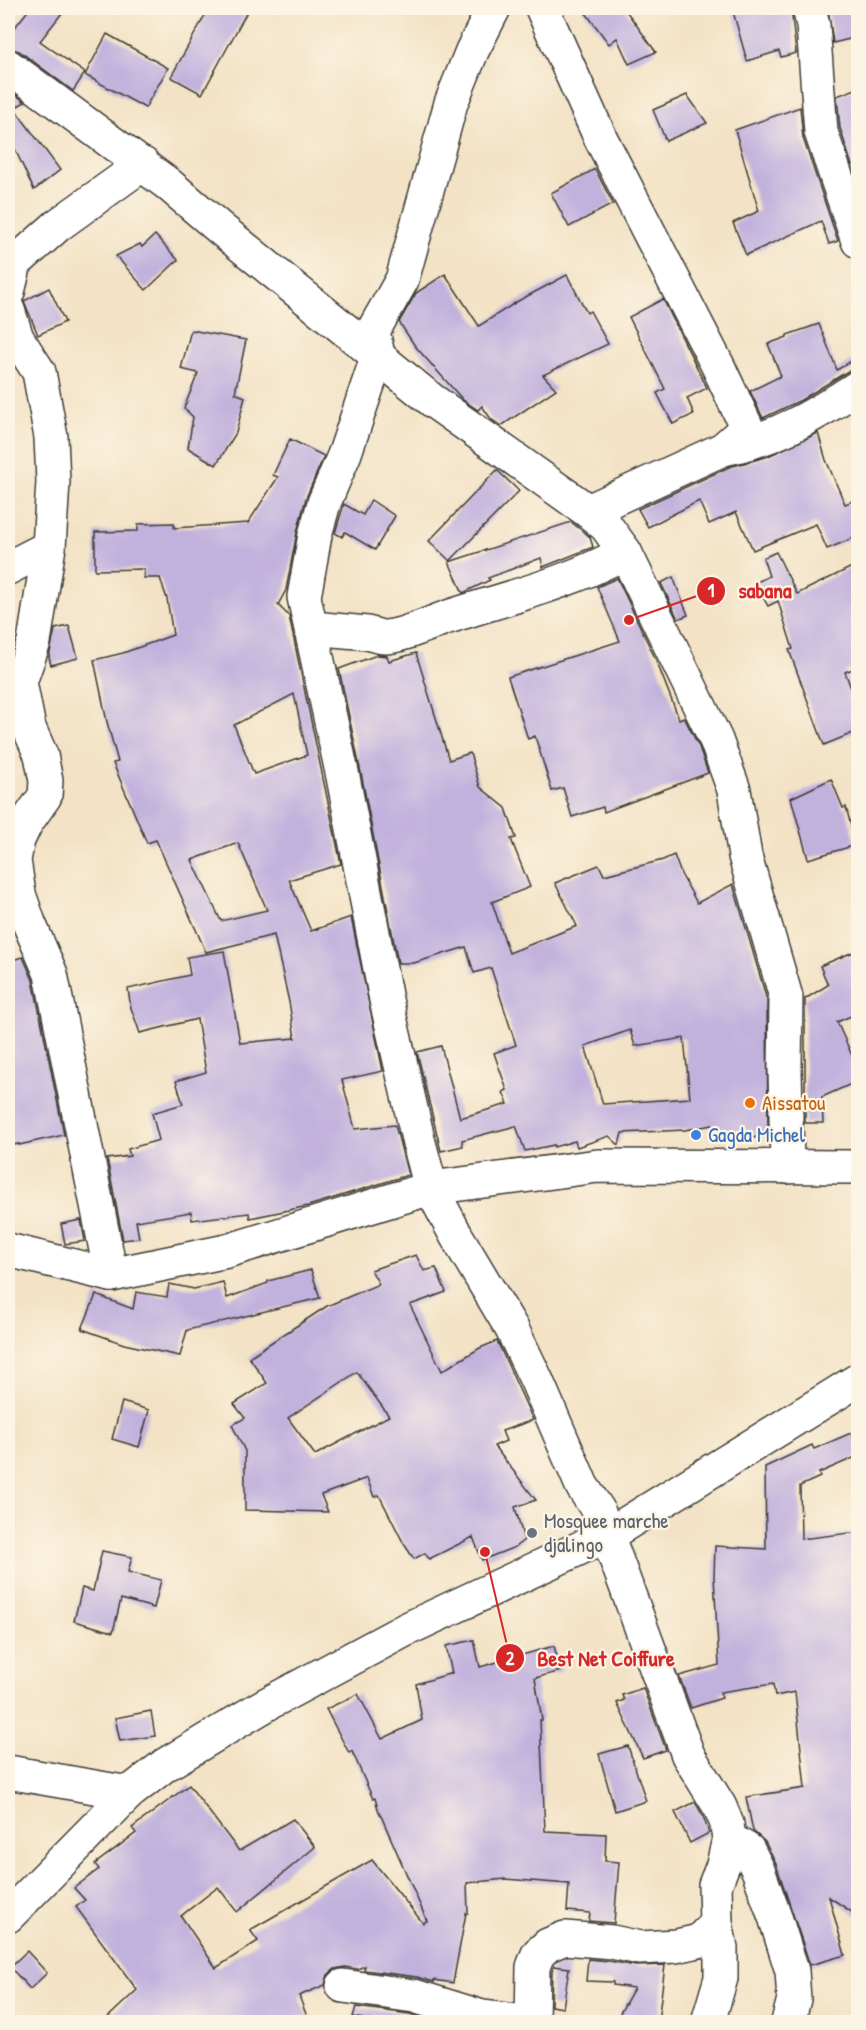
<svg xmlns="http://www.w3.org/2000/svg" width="866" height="2030" viewBox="0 0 866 2030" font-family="'Patrick Hand',sans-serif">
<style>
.building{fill:#c1b1dd;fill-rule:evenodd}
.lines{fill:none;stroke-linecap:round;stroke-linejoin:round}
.minor-casing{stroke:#3c3a35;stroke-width:36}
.tertiary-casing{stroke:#3c3a35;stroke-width:36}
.minor{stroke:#fff;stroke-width:33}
.tertiary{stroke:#fff;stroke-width:33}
.food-dot{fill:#e8710a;stroke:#fcf5e5;stroke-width:2}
.shop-dot{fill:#3f7fe0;stroke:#fcf5e5;stroke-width:2}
.worship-dot{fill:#6b7280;stroke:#fcf5e5;stroke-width:2}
.labels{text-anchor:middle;stroke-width:4.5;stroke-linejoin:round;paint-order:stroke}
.food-label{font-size:21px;fill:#c56008;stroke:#fcf5e5;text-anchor:start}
.shop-label{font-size:21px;fill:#366cbe;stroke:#fcf5e5;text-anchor:start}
.worship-label{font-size:21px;fill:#5b616d;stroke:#fcf5e5;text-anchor:start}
.leader{fill:none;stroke:#d62828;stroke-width:2}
.callout-dot{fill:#d62828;stroke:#fcf5e5;stroke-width:2}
.mark-label{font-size:18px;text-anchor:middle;font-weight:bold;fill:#fff}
.callout-label{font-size:22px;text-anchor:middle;font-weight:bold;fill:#d62828;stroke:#fcf5e5;stroke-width:4.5;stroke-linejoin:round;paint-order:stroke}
</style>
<rect width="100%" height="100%" fill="#fcf5e5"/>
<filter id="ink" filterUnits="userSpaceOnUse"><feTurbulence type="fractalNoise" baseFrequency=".0167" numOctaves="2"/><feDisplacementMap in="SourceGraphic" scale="12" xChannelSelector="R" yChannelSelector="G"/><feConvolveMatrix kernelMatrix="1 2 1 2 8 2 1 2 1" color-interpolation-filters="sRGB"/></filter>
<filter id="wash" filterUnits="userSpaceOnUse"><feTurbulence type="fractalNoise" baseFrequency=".008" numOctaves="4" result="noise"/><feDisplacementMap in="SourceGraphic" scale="24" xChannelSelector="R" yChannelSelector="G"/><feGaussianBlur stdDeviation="1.35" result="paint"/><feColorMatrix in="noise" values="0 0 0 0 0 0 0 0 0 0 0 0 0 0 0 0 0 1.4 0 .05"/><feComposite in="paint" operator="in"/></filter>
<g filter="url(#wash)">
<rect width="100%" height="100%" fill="#f3e2c5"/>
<g id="blocks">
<g class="building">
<path d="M30,8h36l-26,33 45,32 -12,18 -54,-40 -11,-3v-12z"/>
<path d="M209,8h40l-47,86 -31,-17z"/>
<path d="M582,8h42l32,44 -27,12 -12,-26 -8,6z"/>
<path d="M732,8h59l5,45 -15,4 -2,-6 -32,10z"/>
<path d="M828,8h24l6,29 -25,6z"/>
<path d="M107,34l61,34 -23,40 -60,-33z"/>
<path d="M858,88v96l-18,-56 -3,-32z"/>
<path d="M8,89l17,13 -11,6 46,62 -26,20 -26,-56z"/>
<path d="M687,95l20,28 -41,18 -13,-31z"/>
<path d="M800,107l3,31 35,103 -9,3 -8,-23 -75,34 -13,-32 26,-12 -24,-81z"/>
<path d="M595,169l18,35 -44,23 -18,-34z"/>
<path d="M155,235l23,25 -32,30 -30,-34 24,-12 2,3z"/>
<path d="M445,274l34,52 39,-25 49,-26 20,38 3,-2 18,33 -65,31 13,14 -55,37 -10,-7 -9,-13 -4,4 -15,-10 -48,-54 -16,-24 17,-29z"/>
<path d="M49,288l16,34 -27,13 -14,-34z"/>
<path d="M663,299l44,89 -20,10 7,16 -21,10 -16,-31 8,-4 -36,-72z"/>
<path d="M819,324l18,46 21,-13v12l-10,2 -47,29 -38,18 -13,-27 31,-15 -13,-32 19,-7v-2z"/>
<path d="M191,330l55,10 -11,53 10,4 -9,36 -20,32 -28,-17 5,-31 -9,-9 14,-35 -17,-4z"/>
<path d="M818,433l8,27 19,44 13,-5v37l-31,13 -11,-25 -63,26 -17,-38 -27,12 -10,-23 -51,26 -10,-18 91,-42 37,-10z"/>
<path d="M290,439l34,17 -18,42 -9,34 -11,58 -8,15 11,11 52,248 -52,16 22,51 40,-14 32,154 -41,9 13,49 40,-4 13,50 -100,31 -58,12 -1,-5 -57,7 -1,-8 -55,9 3,17 -16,2 -16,-81 23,-3 -2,-7 31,-9 -7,-27 31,-9 -7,-23 30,-9 -9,-53 -57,14 -9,-25 -3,-19 62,-14 -3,-18 37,-6 16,92 55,-5 -6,-36 -15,-67 -68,17 -50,-112 -9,3 -34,-80 5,-1 -11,-40 -13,-62 29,-7 50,-18 -6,-36 -7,-21h-16v-9l-49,1v-38l43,-1v-7l36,-1v5l74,-5 30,-46 -5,-2zM294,694l13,61 -53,19 -20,-49zM238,843l29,67 -46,11 -29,-61z"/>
<path d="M497,470l22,21 -69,70 -21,-20z"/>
<path d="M371,500l24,16 -20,34 -30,-18 -3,5 -7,-4 9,-29 19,11z"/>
<path d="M571,522l19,15 3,10 -50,20 -2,-9 -53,20 2,2 -27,13 -14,-31z"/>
<path d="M776,552l21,42 61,-30v103l-13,5 10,27 -4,2 7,24v6l-34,14 -35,-95 4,-1 -15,-48 -10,5 -13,-23 14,-7 -6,-18z"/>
<path d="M673,577l15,38 -10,4 -17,-36z"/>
<path d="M617,578l39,82 23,59 5,-2 15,30 9,26 -104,39 -1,-5 -31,10 -9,-29 -11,3 -17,-55 -7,3 -20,-62 112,-36 -23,-54z"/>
<path d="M69,626l9,32 -27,7 -2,-8 6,-28z"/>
<path d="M416,653l33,107 21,-7 10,34 26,21 10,30 -5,1 19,48 -38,15 17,51 68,-27 -22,-43 44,-18 5,10 59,-15 11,-5 7,19 16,29 36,-19 34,116 1,134 -19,5 -4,-3 -19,1 -14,-12 -27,5 -63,3 -3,12 -10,-9 -32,11 -2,-6 -21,6v-2l-29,6 -9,-25 -54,14 1,6 -22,5 -24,-99 24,-6 19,72 48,-14 -5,-12 4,-2 -13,-37 22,-8 -25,-77 -17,5 -8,-26 -52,16h-16l-37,-190 -22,-104 38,-14 10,1 2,5zM630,1030l5,16 49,-8 6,60 -87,6 -18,-58z"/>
<path d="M831,779l12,29 3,-1 10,38 -48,14 -17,-61z"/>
<path d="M858,950v63l-21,9 21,47v12l-36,16 1,26h-18v-124l23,-14 -8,-19z"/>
<path d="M23,957l10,23 31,155 -45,10v-1l-11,2v-185z"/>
<path d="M81,1220l4,21 -20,3 -4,-20z"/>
<path d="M416,1255l8,16 12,-3 10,24 -36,13 32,66 38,-23 17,-7 36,79 -31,11 4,10 -12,5 42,54 -21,7 9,33 -9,7 -33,13 -9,-23 -44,22 -4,-6 -11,6 -10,-15 -25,-49 -5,2 -7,-19 -46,17 7,17 -83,-2v-59l-13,-26 13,-7 -11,-14 33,-21 -18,-26 78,-51 52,-22 -8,-14zM357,1372l32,44 -74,39 -27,-37z"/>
<path d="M311,1270l9,28 -133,32 -7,26 -56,-12 -42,-15 14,-34 37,14 3,-17 31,5 2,-13 25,5 29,-7 4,16 41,-15v-2z"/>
<path d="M122,1402l27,8 -10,37 -27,-8z"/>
<path d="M851,1433l7,17v6l-39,17 1,4 -20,9 1,53 57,-7v384l-29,-19 16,58 -35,10 -34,-101 -11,-22 -12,-11 -7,-34 59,-9 -10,-96 -20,4 -2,-12 -53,8 2,6 -31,10 -12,-32 40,-11 -5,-88 1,-31 51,3 -1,-82 47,-22 2,4z"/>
<path d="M102,1551l30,6 -4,15 33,8 -7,28 -33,-9 -8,33 -39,-11 8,-33 11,3z"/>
<path d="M474,1640l6,27 74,-21 7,25 -26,7 7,42h-2l5,111 61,3 -1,27 14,1 -5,61 -25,-2 1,-8 -23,-2 2,-27 -64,-5 -38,4 1,30h-2l-13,70 -19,-3v2l-17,-5 -53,-7 1,-4 -8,3 -12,-2 -10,2 -7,6 -3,10 -26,11 10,26h-206l34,-32 -61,-83 9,-7 -11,-12 25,-19 -4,-5 41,-31 -4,-5 57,-43 50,66 54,-32 22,28 -78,65 -19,-25 -37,29 35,52 42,-27 -8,-11 122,-70 51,63 4,-2 -49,-112 -3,-11 -2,1 -21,-48 -3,2 -23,-44 32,-15 24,45 40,-19 -6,-36 36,-11 -6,-27z"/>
<path d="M643,1688l23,62 -23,8 -26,-55 7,-3 -2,-5z"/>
<path d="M151,1711l4,25 -35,5 -5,-23z"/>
<path d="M628,1746l18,55 -31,10 -16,-57z"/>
<path d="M695,1802l8,14 6,17 -19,10 -15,-31z"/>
<path d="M27,1951l20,22 -17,16 -20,-22z"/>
<path d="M588,1959l21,2 27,5 29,-1 -7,57h-43l19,-34 -21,-3v-3l-27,-1z"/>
<path d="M554,1966l15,2 -6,40 -12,-2 1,-35z"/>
<path d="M356,2007l54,7 17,6 -1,2h-47l-26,-5z"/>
</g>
</g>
</g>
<g filter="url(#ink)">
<use href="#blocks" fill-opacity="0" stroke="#3c3a35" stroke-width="1.5"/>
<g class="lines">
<g class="minor-casing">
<g id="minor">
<path d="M494,8l-22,43 -21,52 -49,177 -29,51 5,24 -33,98 -21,50 -9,32 -11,62 39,180 43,223 32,139 13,49 26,49 55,92 24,50 46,107 16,24 90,245 32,52 7,17 2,15 -6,26 -8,20 1,38 5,25v30l-13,44"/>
<path d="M542,8l58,129 118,229 29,62 -24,21"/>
<path d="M809,8l4,17 8,107 37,109"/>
<path d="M8,66l160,118 54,46 211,171 155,110 18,15 19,26 91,188 18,50 11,66 41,141 -1,71 2,99"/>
<path d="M8,292l7,-29 43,-38 85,-61"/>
<path d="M8,310l9,28 22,34 12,65 2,45 -4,65 -15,95 -14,40 9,46 12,27 5,26 -1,15 -19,27 -8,17 -4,20 5,34 10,29 22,51 60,301"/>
<path d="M588,511l135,-62c51,-9 92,-34 135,-62"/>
<path d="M8,568l41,-21"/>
<path d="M312,628c18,2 37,3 55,5 6,1 12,4 17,4 17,0 44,-13 61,-19 61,-20 123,-34 180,-66"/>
<path d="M8,1772l121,21"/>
<path d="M729,1839l19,11 10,20 18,50 16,51 2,28 -6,23"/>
<path d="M343,1986l71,10 68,21 43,5"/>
<path d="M532,2022l1,-55 5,-13 10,-9 17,-7 47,4 28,6 36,-2 23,-5 17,-18"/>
</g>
</g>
<g class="tertiary-casing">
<g id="tertiary">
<path d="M8,1250l103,25 116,-24 204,-63 167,-22 260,1"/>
<path d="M8,1916l121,-123 36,-28 102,-61 138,-74 203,-95 250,-155"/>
</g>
</g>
<use href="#minor" class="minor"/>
<use href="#tertiary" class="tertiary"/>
</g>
</g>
<circle class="food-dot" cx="750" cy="1103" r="6"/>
<circle class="shop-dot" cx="696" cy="1135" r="6"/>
<circle class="worship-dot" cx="532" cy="1533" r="6"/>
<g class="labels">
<g class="food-label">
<text x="762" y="1110">Aissatou</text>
</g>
<g class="shop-label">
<text x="708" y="1142">Gagda Michel</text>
</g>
<g class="worship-label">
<text x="544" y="1528">Mosquee marche<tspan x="544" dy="24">djalingo</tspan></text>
</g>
</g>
<path class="leader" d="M629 620L711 591M485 1552L510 1658"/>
<g class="callout-dot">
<circle cx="629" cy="620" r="6"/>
<circle cx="485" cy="1552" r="6"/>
<circle cx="711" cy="591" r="15"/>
<circle cx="510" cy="1658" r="15"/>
</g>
<g class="mark-label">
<text x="711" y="597">1</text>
<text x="510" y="1665">2</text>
</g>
<g class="callout-label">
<text x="765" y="598">sabana</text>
<text x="606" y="1666">Best Net Coiffure</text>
</g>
<rect width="866" height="2030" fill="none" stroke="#fcf5e5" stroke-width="30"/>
</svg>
